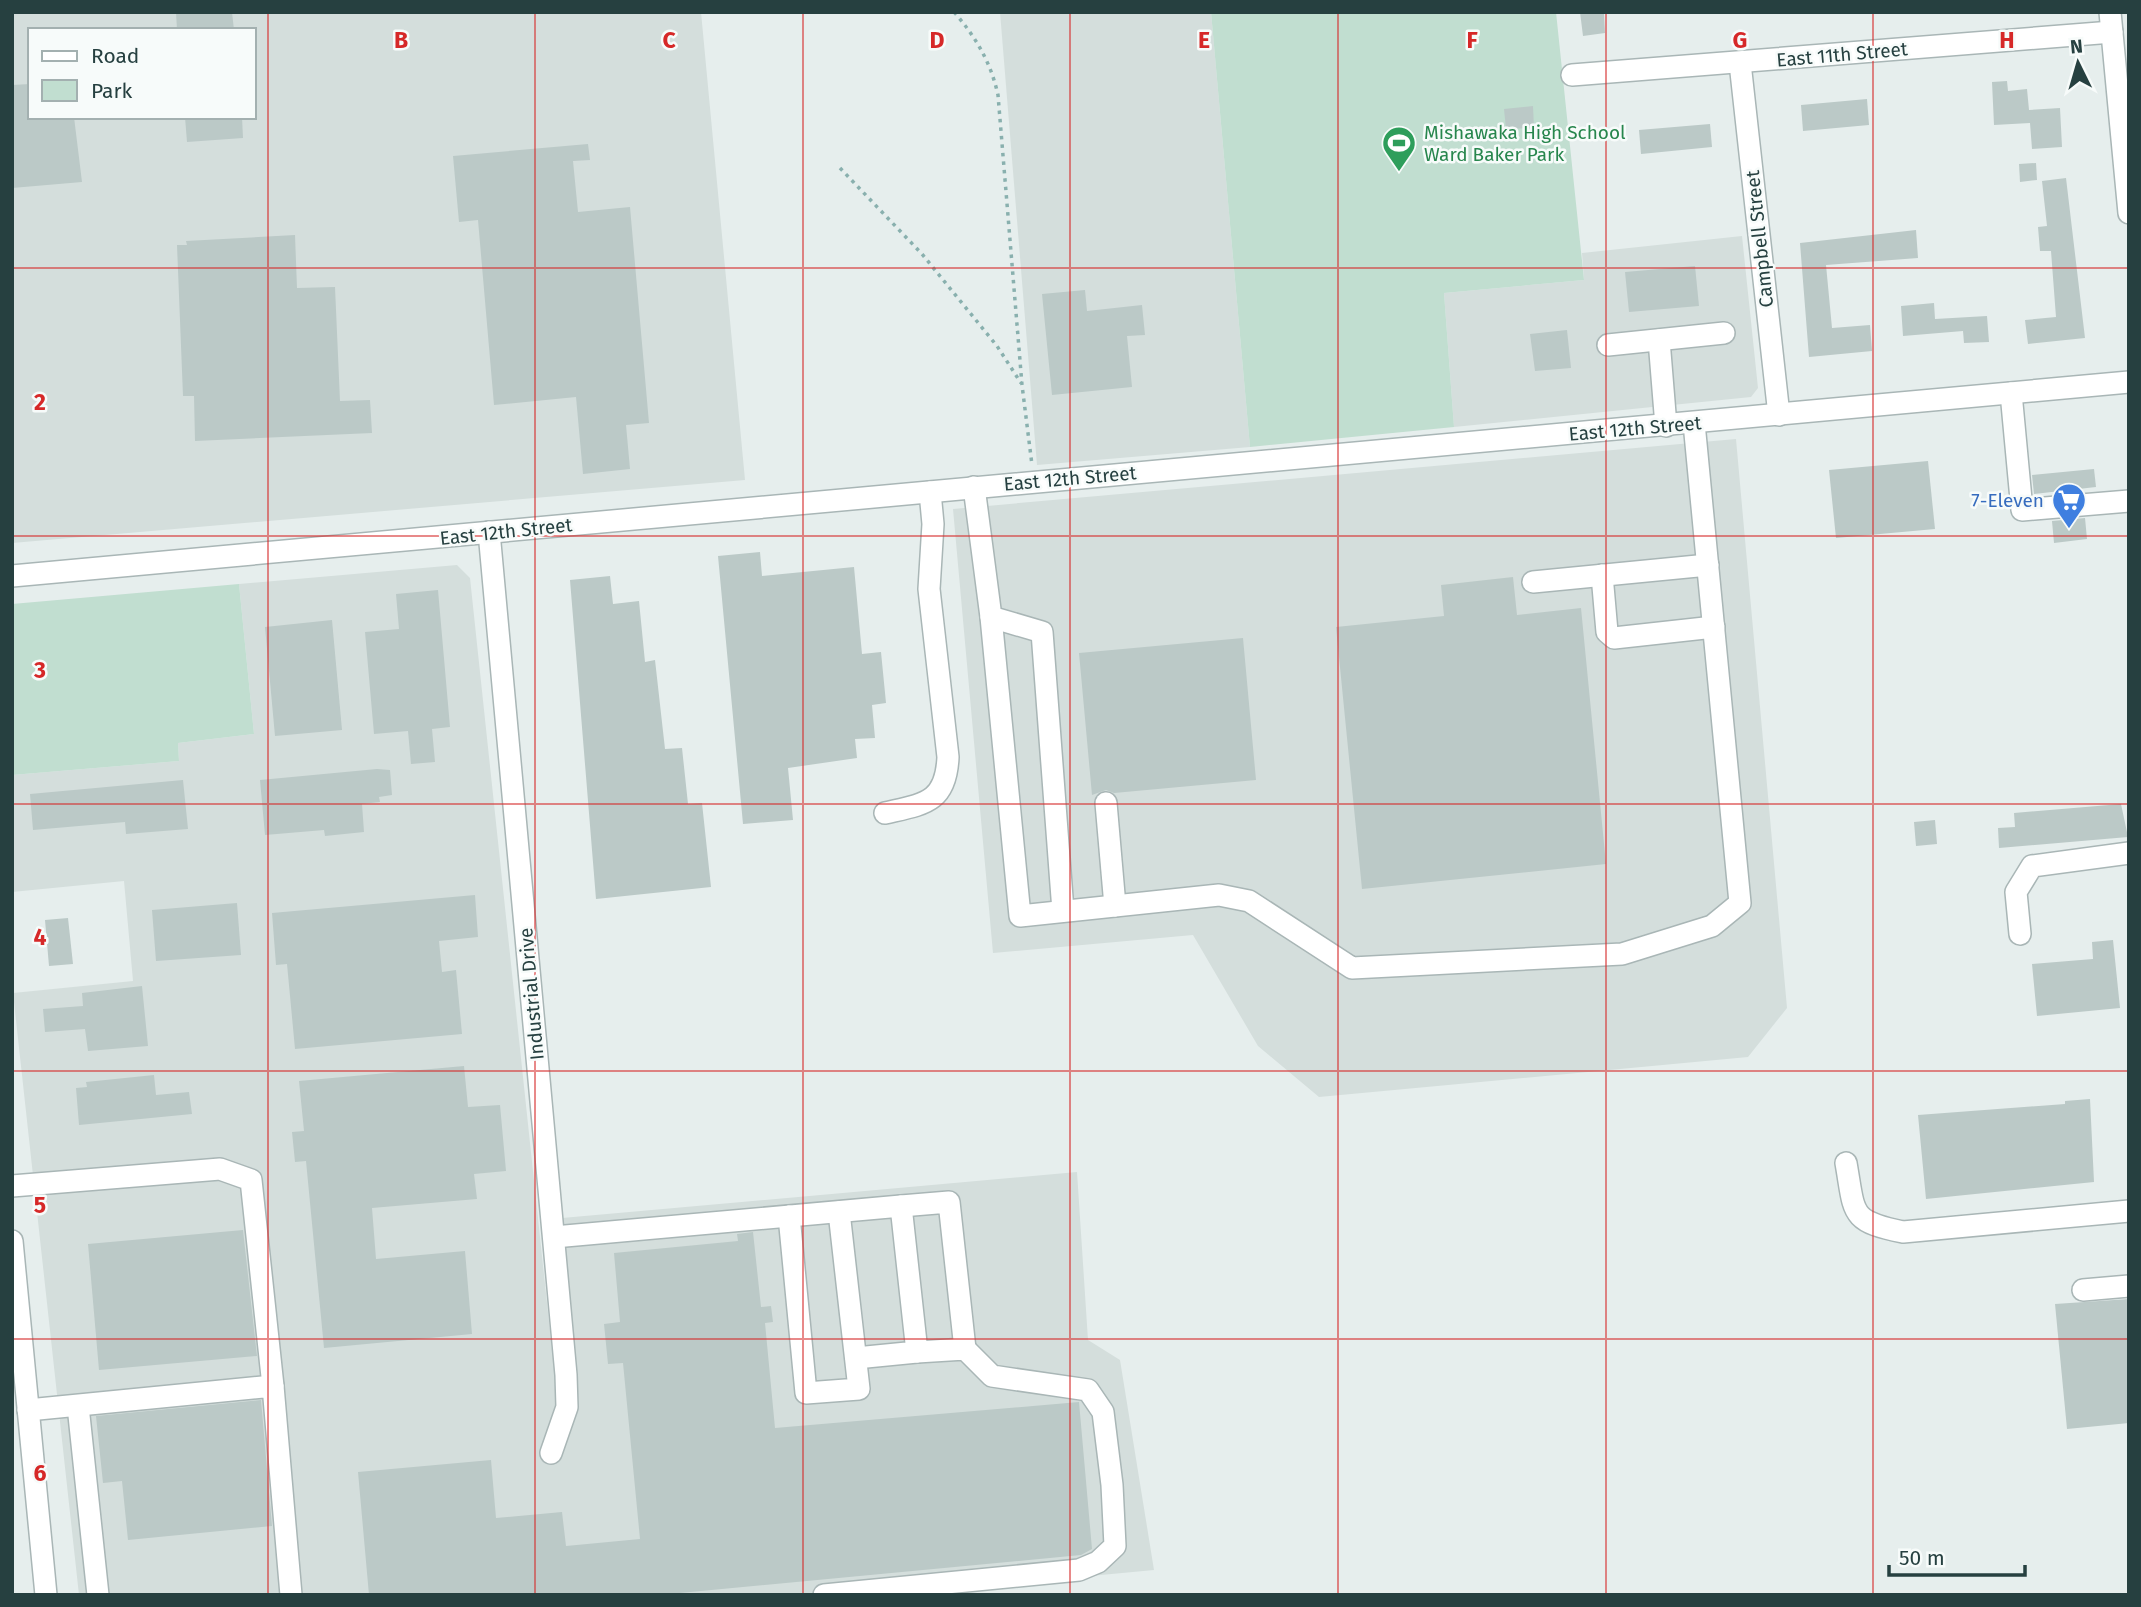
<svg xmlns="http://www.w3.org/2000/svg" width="2141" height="1607" viewBox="0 0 2141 1607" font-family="'Fira Sans',sans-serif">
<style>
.built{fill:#d4dedc;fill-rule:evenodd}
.green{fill:#c1ded0}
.building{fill:#bbc9c7}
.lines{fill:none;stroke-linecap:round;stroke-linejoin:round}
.minor-casing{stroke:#a9b6b6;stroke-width:24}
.path{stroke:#89b0ae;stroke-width:3.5;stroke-dasharray:3.5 5;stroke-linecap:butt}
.minor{stroke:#fff;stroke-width:21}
.grid{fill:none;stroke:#d62828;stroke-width:2;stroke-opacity:0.55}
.labels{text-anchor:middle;stroke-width:5;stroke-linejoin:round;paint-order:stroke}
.street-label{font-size:19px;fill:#264040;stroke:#f7fbfa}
.leisure-label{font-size:19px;fill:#27864d;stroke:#f7fbfa;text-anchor:start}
.shop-label{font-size:19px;fill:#366cbe;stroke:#f7fbfa;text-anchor:end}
.grid-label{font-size:23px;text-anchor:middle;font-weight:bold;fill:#d62828;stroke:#f7fbfa;stroke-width:5;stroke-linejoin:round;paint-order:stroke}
</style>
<rect width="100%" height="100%" fill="#e6eeed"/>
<g class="built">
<path d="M12,12h689l44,468 -733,63zM30,30h224v87h-224z"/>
<path d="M1000,12h211l39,435 -213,18z"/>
<path d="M1742,236l16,152 -7,9 -297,30 -10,-134 140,-13 -2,-27z"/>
<path d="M1736,439l51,569 -39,49 -429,40 -61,-51 -65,-111 -200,18 -40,-444z"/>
<path d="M457,565l13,13 82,772 22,-1 -12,-131 515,-46 11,168 32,20 34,210 -265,25h-810l-66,-602 120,-12 -9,-100 -112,11v-117l167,-14 -1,-18 76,-9 -15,-150z"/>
</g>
<g class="green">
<path d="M1211,12h345l28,268 -140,13 10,134 -204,20z"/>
<path d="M239,584l15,150 -76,9 1,18 -167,14v-171z"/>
</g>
<g class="building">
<path d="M176,12h56l2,18h-57z"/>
<path d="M1580,12l24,2 1,19 -22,3z"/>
<path d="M2007,81l1,10 19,-2 2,21 31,-2 2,39 -30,2 -2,-26 -36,2 -2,-43z"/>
<path d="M30,84v33h44l8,65 -70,6v-103z"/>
<path d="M1867,99l2,26 -66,6 -2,-26z"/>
<path d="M1533,106l1,22 -28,1 -2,-20z"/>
<path d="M185,117h57l1,21 -56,4z"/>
<path d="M1710,124l2,23 -71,7 -2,-24z"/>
<path d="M588,144l2,16 -17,1 5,51 52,-5 19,216 -23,2 4,44 -47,5 -7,-77 -82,8 -16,-185 -19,2 -6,-66z"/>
<path d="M2036,163l1,17 -17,2 -1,-18z"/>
<path d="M2066,178l19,160 -57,6 -3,-24 31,-3 -5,-66h-11l-2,-24 9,-1 -5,-45z"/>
<path d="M1916,230l2,28 -92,7 6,63 38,-3 2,26 -63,6 -9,-114z"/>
<path d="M295,235l2,53 38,-1 5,114 30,-1 2,33 -177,8 -1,-45h-11l-6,-151h10l-1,-4z"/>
<path d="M1695,266l4,40 -70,6 -4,-40z"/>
<path d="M1085,290l2,21 55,-6 3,30 -18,1 5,51 -80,8 -10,-101z"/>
<path d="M1934,303l1,16 52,-3 2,26 -25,1 -1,-12 -60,5 -2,-30z"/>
<path d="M1567,330l4,38 -36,3 -5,-37z"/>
<path d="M1928,461l7,68 -99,9 -7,-68z"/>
<path d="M2094,469l2,18 -62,7 -2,-19z"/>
<path d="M2085,518l2,21 -33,4 -2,-22z"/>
<path d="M760,552l2,24 92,-9 8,87 19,-2 5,51 -14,2 3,33 -20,1 2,19 -69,10 5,52 -50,4 -25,-268z"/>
<path d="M610,576l3,28 26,-3 6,61 10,-2 10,89 17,-1 6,56 14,-1 9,84 -115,12 -26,-319z"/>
<path d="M1513,577l4,38 64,-7 25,256 -244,25 -26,-262 108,-11 -3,-31z"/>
<path d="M438,590l12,137 -18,2 3,33 -24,2 -3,-33 -34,3 -9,-102 34,-3 -3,-35z"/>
<path d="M332,620l10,110 -67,6 -10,-109z"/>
<path d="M1243,638l13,142 -142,13 -8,-3 -14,5 -13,-142z"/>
<path d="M377,769l13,1 2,25 -13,2 1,5 -18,2 2,28 -39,4 -1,-6 -59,5 -5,-55z"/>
<path d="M183,780l5,49 -62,5 -1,-12 -92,8 -3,-36z"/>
<path d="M2121,804l7,33 -129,11 -1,-20 17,-1 -1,-14z"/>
<path d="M1935,820l2,24 -21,2 -2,-24z"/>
<path d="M475,895l3,42 -39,4 3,31 14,-2 6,64 -167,15 -8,-85 -11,1 -4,-52z"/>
<path d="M237,903l4,52 -85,6 -4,-51z"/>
<path d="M68,918l5,46 -24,2 -4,-46z"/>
<path d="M2113,940l7,68 -83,8 -5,-52 61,-5 -1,-17z"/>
<path d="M142,986l6,60 -60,5 -3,-22 -40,3 -2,-23 40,-3 -1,-13z"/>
<path d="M464,1066l4,41 32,-2 6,66 -32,3 3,25 -105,9 4,51 89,-8 7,83 -148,14 -18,-187 -11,1 -3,-30 12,-1 -5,-50z"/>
<path d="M154,1075l2,20 33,-3 3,22 -113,11 -3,-37 11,-1 -1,-5z"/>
<path d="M2090,1099l4,83 -168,17 -8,-84 147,-11v-3z"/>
<path d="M243,1230l14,126 -158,14 -11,-126z"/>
<path d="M753,1232l8,75 10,-1 2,16 -8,1 10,105 304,-26 13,147 -11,6 -422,40h-290l-11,-123 133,-12 5,58 66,-6 4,34 74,-7 -17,-176 -15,1 -4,-40 16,-2 -6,-69 124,-12 -1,-7z"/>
<path d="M2129,1299v124l-62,6 -12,-125z"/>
<path d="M261,1400l11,126 -144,14 -6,-59 -19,2 -7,-67z"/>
</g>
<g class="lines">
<g class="minor-casing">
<g id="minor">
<path d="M2110,12l19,201"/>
<path d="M1740,63l39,352"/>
<path d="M1572,75l540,-43"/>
<path d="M1659,340l7,86"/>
<path d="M1608,345l116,-12"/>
<path d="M2011,393l11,117 107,-9"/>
<path d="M974,487l17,130 51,15 21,279"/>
<path d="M489,532l77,843 1,32 -16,46"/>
<path d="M1602,575l5,57 7,6 100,-11"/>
<path d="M12,576l2117,-194"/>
<path d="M1533,582l175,-17"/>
<path d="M991,617l29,299 199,-21 30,6 103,67 270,-14 90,-28 28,-23 -46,-480"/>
<path d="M1106,803l9,103"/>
<path d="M885,813c39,-9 61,-10 63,-56l-19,-168 4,-65 -3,-32"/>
<path d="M2020,934l-4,-42 16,-26 97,-13"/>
<path d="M1846,1163c9,51 3,58 57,69l226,-21"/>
<path d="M12,1186l208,-17 31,11 22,206"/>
<path d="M901,1206l48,-4 16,147"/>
<path d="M789,1216l17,177 53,-4 -20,-177"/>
<path d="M554,1237l347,-31 16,146 -61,6"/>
<path d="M12,1241l34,354"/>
<path d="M2083,1290l46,-4"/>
<path d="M78,1406l20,189"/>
<path d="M28,1410l245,-24 18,209"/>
<path d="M824,1595l255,-25 19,-8 17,-16 -3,-61 -9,-73 -15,-22 -96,-14 -27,-27 -48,3"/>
</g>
</g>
<g class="path">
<path d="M954,12c22,25 37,51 44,83l24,290 10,80"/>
<path d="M840,168l82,86 75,92 24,37"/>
</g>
<use href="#minor" class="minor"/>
</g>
<path class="grid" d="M268,12v1583M535,12v1583M803,12v1583M1070,12v1583M1338,12v1583M1606,12v1583M1873,12v1583M12,268h2117M12,536h2117M12,804h2117M12,1071h2117M12,1339h2117"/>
<defs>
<g id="stadium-pin" transform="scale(1.75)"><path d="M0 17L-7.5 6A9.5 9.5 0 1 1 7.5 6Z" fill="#2e9e5b" stroke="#f7fbfa"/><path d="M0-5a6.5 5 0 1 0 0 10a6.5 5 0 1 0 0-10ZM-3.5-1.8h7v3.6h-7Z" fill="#fff"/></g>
<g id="supermarket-pin" transform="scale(1.75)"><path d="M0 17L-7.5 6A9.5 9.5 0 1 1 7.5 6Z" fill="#3f7fe0" stroke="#f7fbfa"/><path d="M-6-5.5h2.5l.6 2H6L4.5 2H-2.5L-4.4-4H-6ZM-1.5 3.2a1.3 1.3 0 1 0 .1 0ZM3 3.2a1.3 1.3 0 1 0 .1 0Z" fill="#fff"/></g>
</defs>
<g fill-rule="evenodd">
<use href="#stadium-pin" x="1399" y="143"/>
<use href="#supermarket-pin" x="2069" y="500"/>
</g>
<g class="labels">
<g class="street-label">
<text transform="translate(1842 54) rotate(-5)" y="7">East 11th Street</text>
<text transform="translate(1759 239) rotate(-96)" y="7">Campbell Street</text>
<text transform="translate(1635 428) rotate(-5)" y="7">East 12th Street</text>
<text transform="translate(1070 478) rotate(-5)" y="7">East 12th Street</text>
<text transform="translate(506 531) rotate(-6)" y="7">East 12th Street</text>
<text transform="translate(531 994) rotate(-95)" y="7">Industrial Drive</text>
</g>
<g class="leisure-label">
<text x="1424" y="139">Mishawaka High School<tspan x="1424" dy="22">Ward Baker Park</tspan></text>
</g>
<g class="shop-label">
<text x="2044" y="507">7-Eleven</text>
</g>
</g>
<g class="grid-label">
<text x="401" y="48">B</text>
<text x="669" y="48">C</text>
<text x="937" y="48">D</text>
<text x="1204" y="48">E</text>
<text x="1472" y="48">F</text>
<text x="1740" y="48">G</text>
<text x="2007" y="48">H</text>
<text x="40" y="410">2</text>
<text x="40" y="678">3</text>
<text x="40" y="945">4</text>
<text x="40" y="1213">5</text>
<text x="40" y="1481">6</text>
</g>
<rect width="2141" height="1607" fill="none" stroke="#264040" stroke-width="28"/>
<rect x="28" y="28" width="228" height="91" fill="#f7fbfa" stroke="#a3b0b0" stroke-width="2"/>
<rect x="42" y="51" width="35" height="10" fill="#ffffff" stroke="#a3b0b0" stroke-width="2"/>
<text x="91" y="63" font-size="21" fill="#264040">Road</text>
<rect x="42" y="80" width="35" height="21" fill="#c1ded0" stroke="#a3b0b0" stroke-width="2"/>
<text x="91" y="98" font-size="21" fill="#264040">Park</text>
<g transform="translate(2078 63) rotate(355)" stroke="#f7fbfa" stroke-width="5" paint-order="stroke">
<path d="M0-5L12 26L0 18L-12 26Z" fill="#264040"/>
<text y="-10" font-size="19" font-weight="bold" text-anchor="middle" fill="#264040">N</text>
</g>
<path d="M1889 1565v10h136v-10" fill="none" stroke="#264040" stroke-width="3.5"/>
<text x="1899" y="1565" font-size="21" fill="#264040" stroke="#f7fbfa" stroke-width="5" paint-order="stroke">50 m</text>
</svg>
